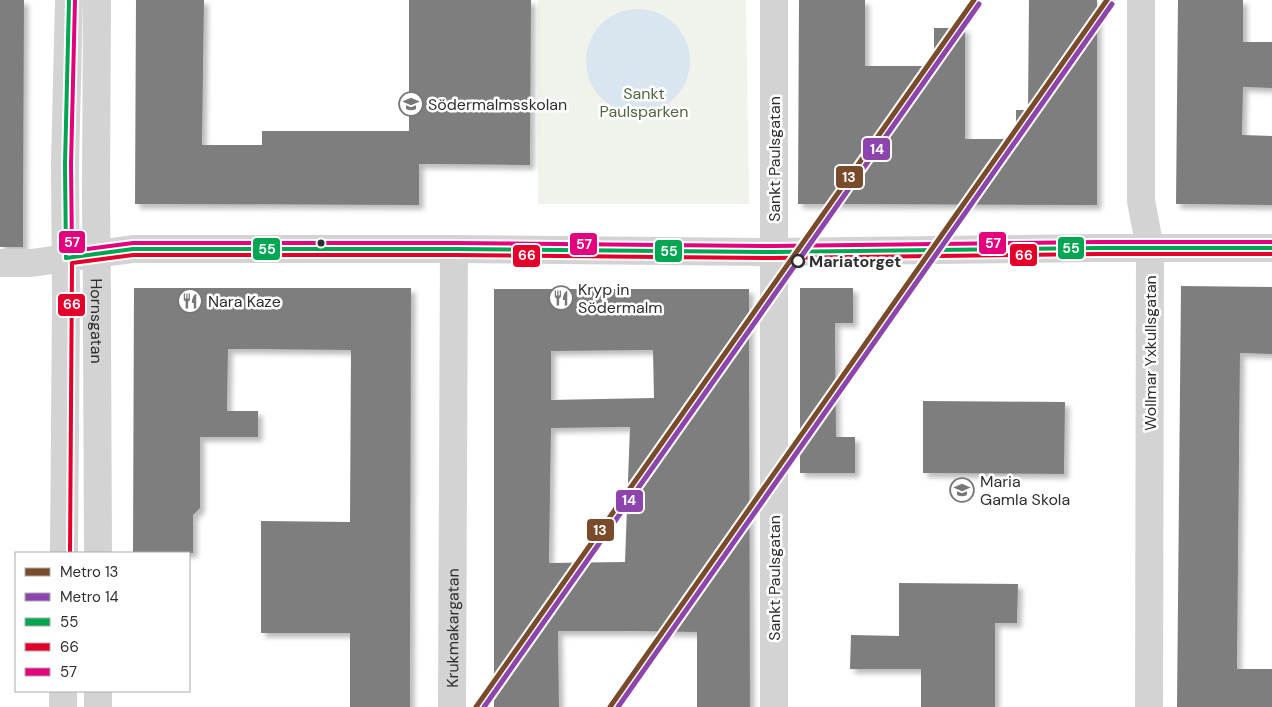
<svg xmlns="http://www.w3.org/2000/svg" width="1272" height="707" viewBox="0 0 1272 707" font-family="'DM Sans',sans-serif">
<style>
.green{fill:#f0f3ec}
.water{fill:#dae6ef}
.building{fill:#7e7e7e;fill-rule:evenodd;filter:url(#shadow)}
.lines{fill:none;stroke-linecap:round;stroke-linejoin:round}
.minor{stroke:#d3d3d3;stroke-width:28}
.bus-1-casing{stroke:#fff;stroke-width:8}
.bus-2-casing{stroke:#fff;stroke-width:8}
.bus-3-casing{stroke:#fff;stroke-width:8}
.bus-1{stroke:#00a651;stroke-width:4}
.bus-2{stroke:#e4002b;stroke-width:4}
.bus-3{stroke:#e5007d;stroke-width:4}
.metro-1-casing{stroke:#fff;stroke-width:9}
.metro-2-casing{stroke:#fff;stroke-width:9}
.metro-1{stroke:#7a4b2a;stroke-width:5}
.metro-2{stroke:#8e44ad;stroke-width:5}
.bus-dot{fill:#2e2e2e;stroke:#fff;stroke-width:2}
.stop-dot{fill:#fff;stroke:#2e2e2e;stroke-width:2.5}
.labels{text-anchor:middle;stroke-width:5;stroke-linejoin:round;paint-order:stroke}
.park-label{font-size:16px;fill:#4f653f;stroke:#fff}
.poi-label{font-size:16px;fill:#2e2e2e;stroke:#fff;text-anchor:start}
.street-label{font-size:16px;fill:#2e2e2e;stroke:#fff}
.stop-label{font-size:16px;font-weight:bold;fill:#2e2e2e;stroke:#fff;text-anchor:start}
.line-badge{stroke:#fff;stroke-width:2}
.badge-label{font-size:14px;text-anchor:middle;font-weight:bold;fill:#fff}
</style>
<defs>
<filter id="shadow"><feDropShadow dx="4.5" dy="4.5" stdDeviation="2.5" flood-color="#0004"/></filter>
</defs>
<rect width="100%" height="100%" fill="#fff"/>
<path class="green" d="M538,0h208l3,204h-211z"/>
<circle class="water" cx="638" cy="61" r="52"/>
<g class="building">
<path d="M0,0h24l-1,247h-23z"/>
<path d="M136,0h68l-2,145h60v-14h147v-131h122l-1,165 -111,-1v41l-284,-1z"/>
<path d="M799,0h66v66h69v-38h31v111h51v-29h12l1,-110h68v205l-299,-1z"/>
<path d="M1178,0h65v42h29v46l-29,-1 -1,48 30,1v69l-96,-1z"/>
<path d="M1181,286l91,1v67l-32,-1 -3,316h35v38h-95z"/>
<path d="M134,288h277l-1,419h-60v-74h-89v-112l89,1 1,-172 -123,-1 -1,62h31v26h-58v71l-7,7v38h-60z"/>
<path d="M800,288h53v35h-18l1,114h19v36h-55z"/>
<path d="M494,289h255l1,418h-53v-75l-71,-1h-68l1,76h-65zM653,350l1,48 -103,2v-49zM630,427l-5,135 -76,1 2,-135z"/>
<path d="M923,401l142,1 -1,72 -141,-1z"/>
<path d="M899,583l119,1 -1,39h-22v84h-74v-38h-71l1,-34 48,1z"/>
</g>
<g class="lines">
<g class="minor">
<path id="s1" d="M97,0l-1,195 1,108v27l1,223"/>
<path d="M1141,0v201l9,47 -1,459"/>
<path d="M0,263h31l102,-14h321l319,3 325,-4h174"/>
<path d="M64,553l2,-252 -1,-137 4,-164"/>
<path d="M98,691v16"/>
<path d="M63,707v-16"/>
<path id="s2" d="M452,707l2,-458"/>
<path d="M774,707v-707"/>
</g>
<g class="bus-1-casing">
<g id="bus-1">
<path d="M66,258l67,-9h321l319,3 325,-4h174"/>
<path d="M66,258l-1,-94 4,-164"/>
</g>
</g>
<g class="bus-2-casing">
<path id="bus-2" d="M70,553l2,-290 61,-8h321l319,3 325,-4h174"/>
</g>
<g class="bus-3-casing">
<path id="bus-3" d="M75,0l-4,164 1,87 61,-8h321l319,3 325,-4h174"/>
</g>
<use href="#bus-1" class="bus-1"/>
<use href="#bus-2" class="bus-2"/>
<use href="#bus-3" class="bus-3"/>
<g class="metro-1-casing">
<g id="metro-1">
<path d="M476,707l498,-707"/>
<path d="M610,707l497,-707"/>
</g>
</g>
<g class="metro-2-casing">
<g id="metro-2">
<path d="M484,707l495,-703"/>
<path d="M618,707l494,-703"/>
</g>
</g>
<use href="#metro-1" class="metro-1"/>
<use href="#metro-2" class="metro-2"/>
</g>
<defs>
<g id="school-ring" transform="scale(1.25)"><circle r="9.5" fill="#fff" stroke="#777" stroke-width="1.5"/><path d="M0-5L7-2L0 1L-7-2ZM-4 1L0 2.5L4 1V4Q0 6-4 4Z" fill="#777"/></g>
<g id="restaurant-ring" transform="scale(1.25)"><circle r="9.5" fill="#fff" stroke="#777" stroke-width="1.5"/><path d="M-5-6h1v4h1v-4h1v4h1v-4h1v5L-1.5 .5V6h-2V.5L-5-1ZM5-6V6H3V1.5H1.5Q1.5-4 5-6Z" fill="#777"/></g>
</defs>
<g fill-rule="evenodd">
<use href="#school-ring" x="411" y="104"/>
<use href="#restaurant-ring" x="561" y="298"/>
<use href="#restaurant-ring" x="190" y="301"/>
<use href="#school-ring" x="962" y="490"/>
</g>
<circle class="bus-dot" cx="321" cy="243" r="4.5"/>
<circle class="stop-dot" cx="798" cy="261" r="6"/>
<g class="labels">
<g class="park-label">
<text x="644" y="99">Sankt<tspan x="644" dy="18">Paulsparken</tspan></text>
</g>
<g class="poi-label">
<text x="428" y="110">Södermalmsskolan</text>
<text x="578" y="295">Kryp in<tspan x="578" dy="18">Södermalm</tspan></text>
<text x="208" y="307">Nara Kaze</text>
<text x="980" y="487">Maria<tspan x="980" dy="18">Gamla Skola</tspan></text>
</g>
<g class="street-label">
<text transform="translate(774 159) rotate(-90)" y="6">Sankt Paulsgatan</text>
<text dy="6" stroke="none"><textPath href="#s1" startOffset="321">Hornsgatan</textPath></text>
<text transform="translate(1150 353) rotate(-90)" y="6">Wollmar Yxkullsgatan</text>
<text transform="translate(774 578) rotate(-90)" y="6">Sankt Paulsgatan</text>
<text dy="6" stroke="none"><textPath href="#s2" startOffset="79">Krukmakargatan</textPath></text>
</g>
<g class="stop-label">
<text x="809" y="267">Mariatorget</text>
</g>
</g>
<g class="line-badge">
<rect x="862" y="137" width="29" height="24" rx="5" fill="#8e44ad"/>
<rect x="835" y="165" width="29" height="24" rx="5" fill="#7a4b2a"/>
<rect x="58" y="230" width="28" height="24" rx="5" fill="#e5007d"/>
<rect x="978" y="231" width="29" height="24" rx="5" fill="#e5007d"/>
<rect x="569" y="232" width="29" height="24" rx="5" fill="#e5007d"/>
<rect x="1057" y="236" width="28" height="24" rx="5" fill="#00a651"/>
<rect x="252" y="237" width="29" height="24" rx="5" fill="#00a651"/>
<rect x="654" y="239" width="29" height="24" rx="5" fill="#00a651"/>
<rect x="1009" y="243" width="29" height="24" rx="5" fill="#e4002b"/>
<rect x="512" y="244" width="29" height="24" rx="5" fill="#e4002b"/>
<rect x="57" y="293" width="29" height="24" rx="5" fill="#e4002b"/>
<rect x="615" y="489" width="29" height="24" rx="5" fill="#8e44ad"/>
<rect x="586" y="518" width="29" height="24" rx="5" fill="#7a4b2a"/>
</g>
<g class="badge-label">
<text x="877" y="154">14</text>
<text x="849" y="182">13</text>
<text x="72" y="247">57</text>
<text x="993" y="248">57</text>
<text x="584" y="249">57</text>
<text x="1071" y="253">55</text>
<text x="267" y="254">55</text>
<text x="669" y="256">55</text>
<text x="1024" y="260">66</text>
<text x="527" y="260">66</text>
<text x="72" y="309">66</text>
<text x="629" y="505">14</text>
<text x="600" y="535">13</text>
</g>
<rect x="15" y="552" width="175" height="140" fill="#ffffff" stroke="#ababab"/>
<rect x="25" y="568" width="25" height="8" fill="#7a4b2a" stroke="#ababab"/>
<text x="60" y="577" font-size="15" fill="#2e2e2e">Metro 13</text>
<rect x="25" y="593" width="25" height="8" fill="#8e44ad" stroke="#ababab"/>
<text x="60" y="602" font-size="15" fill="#2e2e2e">Metro 14</text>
<rect x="25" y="618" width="25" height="8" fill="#00a651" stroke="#ababab"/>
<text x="60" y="627" font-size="15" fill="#2e2e2e">55</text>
<rect x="25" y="643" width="25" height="8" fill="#e4002b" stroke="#ababab"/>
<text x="60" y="652" font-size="15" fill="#2e2e2e">66</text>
<rect x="25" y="668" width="25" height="8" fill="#e5007d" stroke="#ababab"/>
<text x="60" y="677" font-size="15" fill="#2e2e2e">57</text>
</svg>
